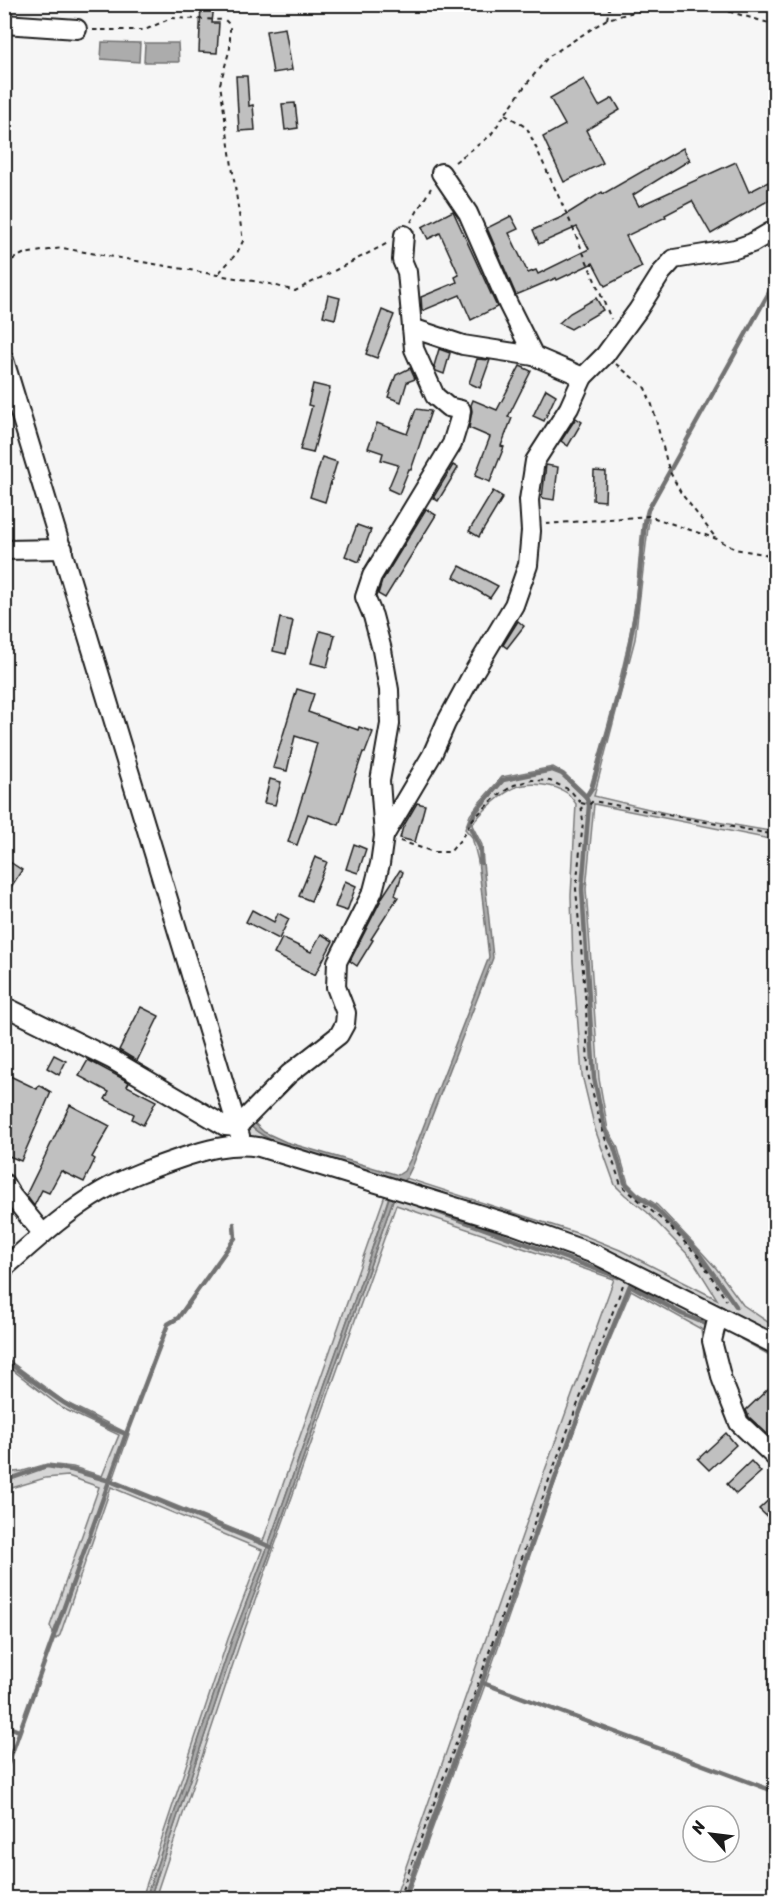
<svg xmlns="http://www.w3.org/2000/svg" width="780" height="1903" viewBox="0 0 780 1903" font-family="Sriracha,sans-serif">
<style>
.green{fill:#d6d6d6;stroke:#797979;stroke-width:1.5}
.water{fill:#acacac;stroke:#727272;stroke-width:1.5}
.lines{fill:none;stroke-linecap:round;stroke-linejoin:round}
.stream{stroke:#727272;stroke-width:4.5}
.building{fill:#c0c0c0;stroke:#1c1c1c;stroke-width:1.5}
.minor-casing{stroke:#1c1c1c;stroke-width:22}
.path{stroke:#1c1c1c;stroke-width:2;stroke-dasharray:4.5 4.5;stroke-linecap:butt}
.minor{stroke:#fff;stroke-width:18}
</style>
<rect width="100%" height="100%" fill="#f6f6f6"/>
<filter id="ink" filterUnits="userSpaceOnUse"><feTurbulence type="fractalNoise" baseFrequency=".0167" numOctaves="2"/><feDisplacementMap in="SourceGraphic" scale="12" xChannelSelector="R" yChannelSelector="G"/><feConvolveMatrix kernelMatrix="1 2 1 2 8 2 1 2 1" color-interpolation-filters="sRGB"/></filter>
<g filter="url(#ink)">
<g class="green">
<path d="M643,519h6l-14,120 -41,157 76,18 105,18v8l-181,-36 -8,85 13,190 9,51 9,15 11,38 10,10 19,12 39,41 20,22 27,37 32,22v9l-133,-68 -393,-126 -5,-10 6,-7c20,24 114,44 148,54l4,4 4,-5 177,57 37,15 97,49 -25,-40 -45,-47 -22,-17 -10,-10 -20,-56 -13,-54 -9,-113 -2,-66 5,-92c-3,-4 -6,-9 -9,-11 -13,-9 -37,-11 -51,-6 -14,6 -36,26 -44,38l10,20 1,18 -3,-5 -2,3 -6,-24 -7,-8 5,-14 9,-12 23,-26 51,-10 11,6 22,21 4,-7c17,-58 34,-116 44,-175 4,-31 5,-62 9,-93z"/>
<path d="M242,1149l17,3 138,42 213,74 11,4v4l9,5 5,-1 76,41 -1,30 -6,5 -3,-27 -70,-39 -36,85 -38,102 -72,208 -78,213h-12l149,-425 70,-194 -218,-74 -156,438 -85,255h-5l86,-256 36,-95 122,-350 -5,-1 -24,74 -97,276 -36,94 -86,258h-4l86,-259 34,-89 -151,-63 -51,148 -4,4 -6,-13 49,-139 -31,-11 -23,2 -40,12v-17l18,-2 24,-7 26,3 29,9 17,-41 -57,-27 -57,-44 -1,-7 61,45 64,32 -16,46 150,61 122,-346 -126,-40c-6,-1 -13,-3 -19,-3 -30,0 -126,35 -152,52 -31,20 -55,51 -83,74v-6c27,-24 54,-50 85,-71 38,-25 106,-50 152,-52z"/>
</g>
<g class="water">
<path d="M102,42l38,1 -1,19 -38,-3z"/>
<path d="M145,43h33l1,19h-35z"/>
<path d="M480,857l3,6 10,95 -80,207 -8,16 -3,2 -4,-4c-35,-10 -127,-29 -148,-54l1,-5 13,12 22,10 112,33 6,-4 8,-15 77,-199 -11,-96z"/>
<path d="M390,1195l4,2 -122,350 -36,95 -86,256h-4l86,-258 36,-94 97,-276z"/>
</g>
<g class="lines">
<g class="stream">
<path d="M469,824l7,-13 27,-31 49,-10 10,4 24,23"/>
<path d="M471,829l9,19 1,15"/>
<path d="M421,1206l197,71"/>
<path d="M736,1306l-41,-58 -42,-42 -15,-10 -13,-13 -11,-36 -9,-17 -11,-52 -12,-189 7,-84 -3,-8 6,-9 31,-109 13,-70 9,-87 3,-12 128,-230"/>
<path d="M742,1338l34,19"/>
<path d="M4,1359c40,31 74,58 122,75"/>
<path d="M4,1481l43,-15 25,4 38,11 161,66"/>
<path d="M483,1683l293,109"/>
<path d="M4,1725l15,6"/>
<path d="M4,1775l122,-341 42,-110 10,-6 57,-80 -1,-14"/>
<path d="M404,1898c77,-204 143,-412 226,-613l52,29 29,12"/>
</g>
</g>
<g class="building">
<path d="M201,4h13l-2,19h7l-2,30 -18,-1z"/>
<path d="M285,28l7,42 -19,3 -7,-42z"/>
<path d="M236,76h11l2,30 4,-1 2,25 -16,1z"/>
<path d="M584,79l15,27 14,-8 7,12 -34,20 17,33 -39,19 -21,-45 22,-12 -15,-27z"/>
<path d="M295,103l3,25 -13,2 -3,-26z"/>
<path d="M683,148l7,12 -57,35 6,11 97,-44 13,30 27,-14v18l-65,38 -19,-33 -27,14 1,2 -40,19 16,31 -37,19 -12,-23 -36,17 -1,-2 -40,17 -29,-67 24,-12 7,13 -9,4 19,40 8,-3 2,4 51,-25 -12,-22 -38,17 -6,-14 29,-13 40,-25 1,2z"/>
<path d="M453,211l44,96 -26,13 -11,-25 -38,16 -1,-14 36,-15 -2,-5 4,-2 -19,-42 -12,6 -6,-12z"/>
<path d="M328,295l12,3 -5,21 -12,-3z"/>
<path d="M596,298l7,12 -32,19 -12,-6 11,-10z"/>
<path d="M382,310l12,5 -17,43 -11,-4z"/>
<path d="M439,349l11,4 -6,21 -8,-3 -2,-5z"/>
<path d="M477,359l13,1 -10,28 -11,-5z"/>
<path d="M520,366l11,5 -23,46 4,1 -11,28 3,1 -14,35 -15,-6 15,-39 -21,-9 3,-17 -1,-6 2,-5 24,10z"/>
<path d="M410,368l5,11 -8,3 -6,20 -13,-5 8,-22z"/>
<path d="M313,384l17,4 -17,65 -13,-3 12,-44 -4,-1z"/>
<path d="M546,389l10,6 -12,26 -11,-5z"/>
<path d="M416,409l15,2 -20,59 -2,-1 -10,25 -11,-5 10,-24 -17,-5 2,-7 -15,-5 9,-25 30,11z"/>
<path d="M576,418l6,4 -14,24 -7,-5z"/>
<path d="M322,457l15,5 -12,40 -15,-5z"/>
<path d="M453,465l5,3 -20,33 -5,-3z"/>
<path d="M546,465l12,2 -4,33 -12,-2z"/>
<path d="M594,471l12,1 -1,29 -12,-1z"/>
<path d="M493,491l10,6 -24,40 -10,-6z"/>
<path d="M426,509l10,6 -51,83 -7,-4 4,-13z"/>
<path d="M357,525l14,5 -12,32 -14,-6z"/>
<path d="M460,566l38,20 -8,12 -36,-21z"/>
<path d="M280,618l13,3 -7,33 -13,-3z"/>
<path d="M518,621l6,5 -17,22 -4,-3z"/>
<path d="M320,631l15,4 -8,32 -16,-4z"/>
<path d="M297,689l17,5 -6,18 50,18 1,-3 14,5 -8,21 -2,-1 -24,73 -31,-11 -11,31 -9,-3 22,-70h-1l8,-29 -22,-7 -8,35 -14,-3z"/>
<path d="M270,779l11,3 -6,23 -11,-2z"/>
<path d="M417,803l8,2 -10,37 -15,-4 3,-11z"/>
<path d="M354,844l12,5 -8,24 -12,-4z"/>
<path d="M315,857l12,5 -16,39 -12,-5z"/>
<path d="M10,862l12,8 -18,28v-27z"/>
<path d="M400,870l3,2 -8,23 3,2 -27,42 2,1 -16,26 -7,-5 33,-65z"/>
<path d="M345,881l11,5 -9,25 -12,-4z"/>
<path d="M252,910l22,12 4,-9 11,6 -10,20 -33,-17z"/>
<path d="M321,934l12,7 -18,34 -41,-21 8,-16 29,14z"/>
<path d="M141,1007l18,9 -22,45 -18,-11z"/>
<path d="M54,1055l12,6 -7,14 -12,-7z"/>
<path d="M88,1060l41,22 -2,4 29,15 -13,24 -11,-6 2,-5 -29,-15 4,-7 -30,-16z"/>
<path d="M10,1076l27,13 2,-4 12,7 -30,69 -17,-7v-66z"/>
<path d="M70,1105l40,21 -18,31 3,2 -11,23 -23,-11 -12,22 -7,-3 -8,16 -8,-11z"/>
<path d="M769,1388l7,6v48l-27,-25 -3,-7z"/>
<path d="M726,1433l10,12 -27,25 -11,-11z"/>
<path d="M751,1461l10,11 -25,22 -9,-10z"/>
<path d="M776,1493v32l-17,-16z"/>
</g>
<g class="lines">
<g class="minor-casing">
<g id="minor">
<path d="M4,24l73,5"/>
<path d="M441,173l27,40 40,91 26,52"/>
<path d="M4,360l236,776"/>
<path d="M583,377l22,-22 33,-45 24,-38 12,-13 61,-10 17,-6 24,-14"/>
<path d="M4,550l59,-1"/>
<path d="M384,836l48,-81 14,-32 26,-48 42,-70 14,-40 3,-34 -2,-31 6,-39 34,-53 14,-31 -49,-21 -71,-11 -51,-17"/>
<path d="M4,1006l109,54 112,66 12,1 52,-53 50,-39 6,-11 1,-11 -10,-26 1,-25 36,-71 7,-27 4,-28 -4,-55 10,-57 -1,-34 -7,-40 -9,-34 -8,-19 7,-21 80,-132 8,-26 1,-8 -13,-3 -13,-11 -21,-47 -7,-77 -5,-12 2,-25"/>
<path d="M4,1183l8,13 31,38"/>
<path d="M4,1268c31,-27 62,-56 98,-77 24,-14 50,-23 76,-32 27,-9 52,-17 81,-12l255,78 83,30 179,90"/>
<path d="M718,1316l-6,25 10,39 17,43 37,35"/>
</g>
</g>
<g class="path">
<path d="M703,4l73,21"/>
<path d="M607,19l3,-15"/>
<path d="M93,30h52l26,-12 54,2 5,5v23l-10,36 23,157 -6,12 -20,22"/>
<path d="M505,114l22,14 42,91 42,100"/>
<path d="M455,162l35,-26 32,-46 26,-33 59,-38 39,-10 30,-5"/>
<path d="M411,222l20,-34"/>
<path d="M4,264l19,-10 39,-6 208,36 25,7 93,-48"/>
<path d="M616,364l29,24 7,17 17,65 12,23 34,44"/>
<path d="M546,524l103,-8 68,23 18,10 41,7"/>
<path d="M581,803l8,2 4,-4 183,34"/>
<path d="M400,841l34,11h16l11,-13 12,-20 24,-23 17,-11 18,-5 18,1 20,9 11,13 2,19 -7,67 10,116 2,69 13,52 20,59 46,39 31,32 28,44"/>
<path d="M399,1898l80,-217 71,-204 73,-192"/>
</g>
<use href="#minor" class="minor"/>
</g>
</g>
<rect width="780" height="1903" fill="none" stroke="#fff" stroke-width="24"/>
<rect x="12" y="12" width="756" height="1879" fill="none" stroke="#1c1c1c" stroke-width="2" filter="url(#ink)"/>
<g transform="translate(711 1834) rotate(298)"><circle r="28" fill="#ffffff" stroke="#a4a4a4" stroke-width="1.5"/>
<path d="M0-4.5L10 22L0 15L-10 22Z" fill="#1c1c1c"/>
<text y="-9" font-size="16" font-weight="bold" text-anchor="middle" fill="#1c1c1c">N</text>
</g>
</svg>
